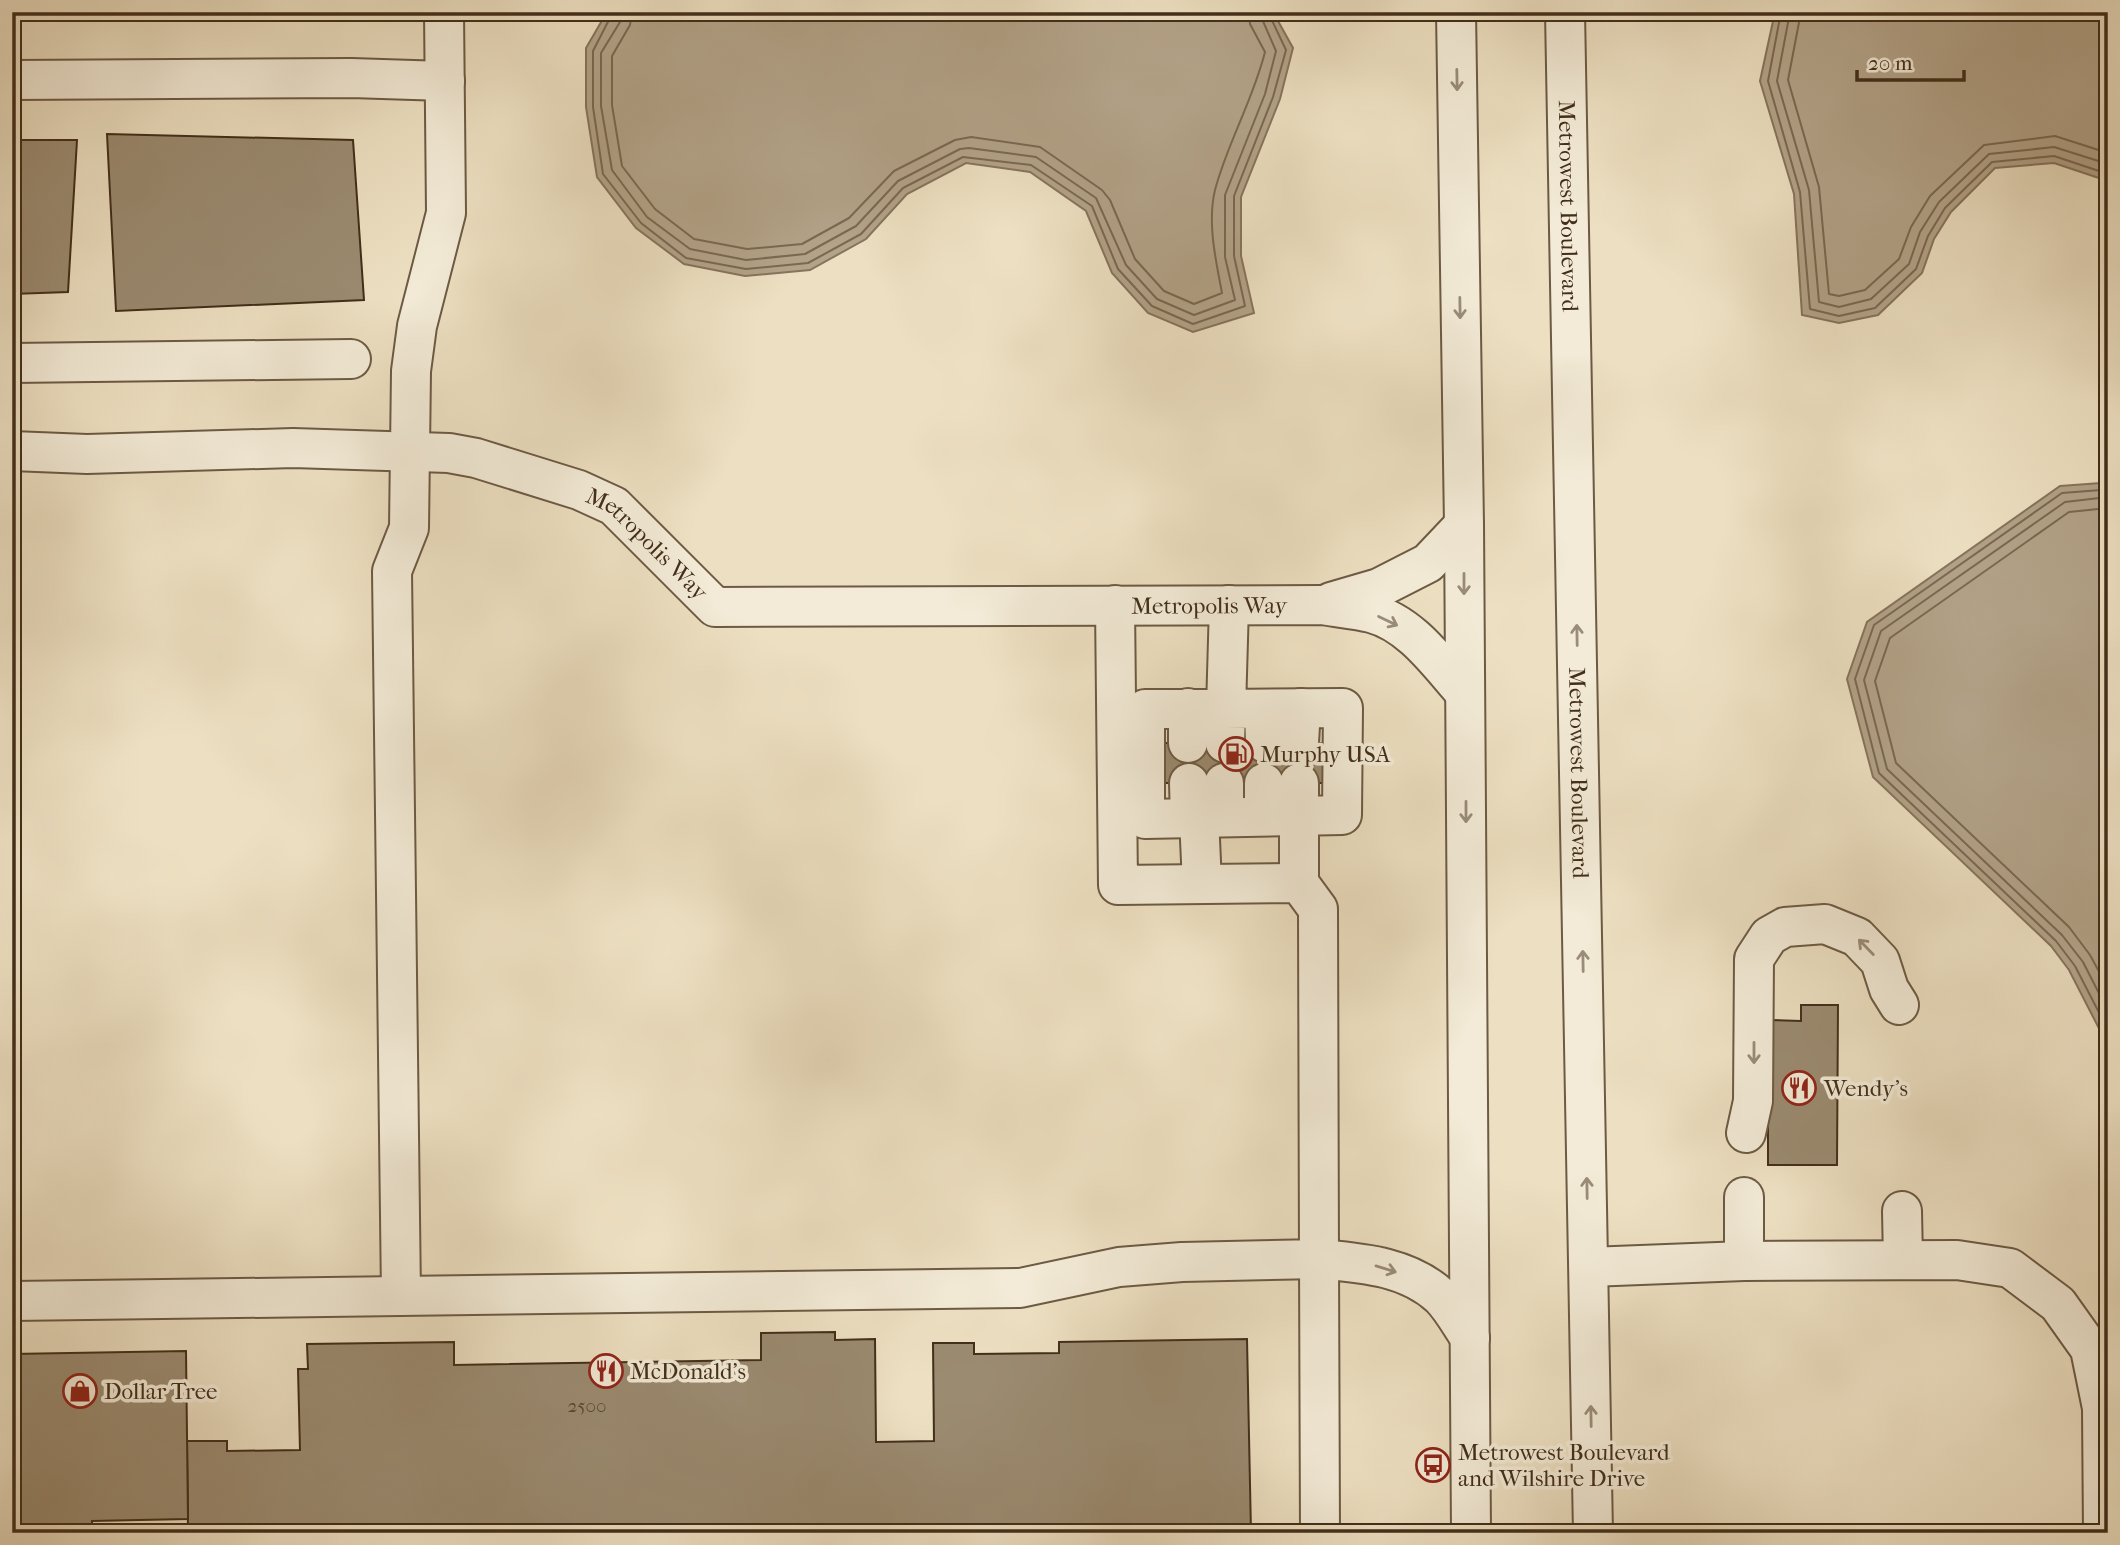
<svg xmlns="http://www.w3.org/2000/svg" width="2120" height="1545" viewBox="0 0 2120 1545" font-family="'IM FELL French Canon',serif">
<style>
.water{fill:#b3a389;stroke:#86745d;stroke-width:2}
.lines{fill:none;stroke-linecap:round;stroke-linejoin:round}
.shore{stroke:#7a6852;stroke-width:2}
.building{fill:#9b8b71;stroke:#422e1a;stroke-width:2}
.minor-casing{stroke:#6d5a44;stroke-width:42}
.minor{stroke:#f3ebd7;stroke-width:38}
.oneway{stroke:#9a8c78}
.labels{text-anchor:middle;stroke-width:7;stroke-linejoin:round;paint-order:stroke}
.number-label{font-size:19px;fill:#584530}
.street-label{font-size:23px;fill:#422e1a;stroke:#f3ebd7}
.poi-label{font-size:23px;fill:#422e1a;stroke:#f3ebd7;text-anchor:start}
</style>
<rect width="100%" height="100%" fill="#ede0c2"/>
<filter id="stains"><feTurbulence type="fractalNoise" baseFrequency=".00286" numOctaves="4"/><feColorMatrix values="0 0 0 0 .2 0 0 0 0 .09 0 0 0 0 .02 0 0 0 .5 -.17"/></filter>
<radialGradient id="worn" r=".72"><stop offset=".6" stop-color="#630" stop-opacity="0"/><stop offset="1" stop-color="#630" stop-opacity=".3"/></radialGradient>
<g class="water">
<path d="M607,12h666l20,36 -13,51 -39,98v59l13,57 -61,19 -45,-19 -36,-40 -26,-62 -56,-39 -64,-9 -59,31 -41,45 -56,31 -65,6 -61,-12 -48,-36 -39,-51 -11,-70v-59z"/>
<path d="M1775,12h333v169l-54,-18 -59,5 -44,44 -17,27 -12,34 -44,42 -39,8 -37,-8 -8,-121 -34,-113z"/>
<path d="M2108,453v593l-39,-76 -18,-24 -178,-169 -26,-98 20,-57 193,-136 41,-3z"/>
</g>
<g class="lines">
<g class="shore">
<path d="M613,12l-20,39v56l10,67 38,49 45,35 60,11 62,-6 53,-29 42,-46 60,-31 68,8 61,41 26,63 34,37 41,18 52,-18 -11,-50v-60l39,-99 13,-47 -18,-38"/>
<path d="M622,12l-2,10 -19,31v53l11,64 35,47 43,32 56,11 59,-6 51,-28 42,-45 62,-32 9,-1 67,9 60,41 30,67 31,34 37,16 41,-15 -10,-43v-62l40,-101 11,-43 -17,-39"/>
<path d="M632,12l-2,13 -18,31v49l10,61 33,43 39,30 53,10 55,-5 47,-26 45,-47 61,-31 16,-3 69,10 62,43 8,10 25,59 29,32 30,13 28,-11c-6,-32 -15,-70 -7,-103 12,-46 38,-90 50,-138l-15,-28 -1,-12"/>
<path d="M1781,12l-13,69 32,111 10,117 29,7 36,-8 41,-39 12,-33 17,-28 47,-46 62,-6 54,18"/>
<path d="M1790,12l-13,69 32,109 10,112 20,5 32,-8 38,-35 11,-32 19,-30 50,-48 65,-7 54,17"/>
<path d="M1801,12l-13,68 31,107 10,107 10,2 26,-6 34,-31 12,-32 19,-31 54,-51 71,-9 53,17"/>
<path d="M2108,484l-7,6 -39,3 -188,132 -19,54 24,94 177,168 19,25 33,64"/>
<path d="M2108,497l-43,5 -184,129 -17,49 23,89 175,166 21,27 25,49"/>
<path d="M2108,508l-39,4 -179,126 -15,43 21,82 173,164 21,28 18,33"/>
</g>
</g>
<g class="building">
<path d="M107,134l246,6 11,160 -248,11z"/>
<path d="M12,140h65l-9,152 -56,2z"/>
<rect x="1152" y="743" width="180" height="40"/>
<path d="M1801,1005h37l-1,160h-69v-145l33,1z"/>
<path d="M835,1332v8l40,-1 1,103 58,-1 -1,-98h41v11l85,-1v-11l188,-3 4,194h-1063l-1,-92h40v10l73,-1 -2,-81h10l-1,-25 147,-2v23l307,-5v-27z"/>
<path d="M186,1351l2,168 -96,2v12h-80v-179z"/>
</g>
<g class="lines">
<g class="minor-casing">
<g id="minor">
<path d="M1456,12l8,513 7,1008"/>
<path id="s1" d="M1565,12l28,1521"/>
<path d="M12,80l339,-2 94,3"/>
<path d="M12,363l339,-4"/>
<path id="s2" d="M12,451l75,3 206,-6 156,5 27,5 103,32 35,16 101,101 608,-2c15,3 32,4 48,8 41,11 67,50 94,80"/>
<path d="M1331,602l48,-14 49,-25 36,-38"/>
<path d="M1188,708v35"/>
<path d="M1264,709l1,34"/>
<path d="M1225,743l1,-34 117,-1 -1,107 -197,4v-110h81l3,-104"/>
<path d="M1299,743l2,-35"/>
<path d="M1189,783l1,35"/>
<path d="M1224,783v33"/>
<path d="M1264,783v32"/>
<path d="M1299,783v100"/>
<path d="M1199,817l3,67"/>
<path d="M1746,1133l7,-32 1,-142 15,-23 16,-9 40,-3 32,13 23,24 9,28 10,16"/>
<path d="M1902,1211l1,49"/>
<path d="M1744,1261v-64"/>
<path d="M1589,1267l155,-6 213,-1 53,8 48,36 32,45 12,59 1,125"/>
<path d="M401,1296l-9,-725 17,-43 2,-157 6,-45 29,-113 -2,-201"/>
<path d="M12,1301l1008,-13 99,-21 63,-5 137,-3 -1,-350 -19,-26 -181,2 -3,-280"/>
<path d="M1320,1533l-1,-274c43,4 89,7 122,38 11,11 20,28 29,41"/>
</g>
</g>
<use href="#minor" class="minor"/>
</g>
<defs><path id="oneway-shaft" d="M-6 0H5M1.5-3L5.5 0L1.5 3" fill="none" stroke-width="1.6" stroke-linecap="round" stroke-linejoin="round" transform="scale(1.75)"/></defs>
<g class="oneway">
<use href="#oneway-shaft" transform="translate(1457 80) rotate(89)"/>
<use href="#oneway-shaft" transform="translate(1460 308) rotate(89)"/>
<use href="#oneway-shaft" transform="translate(1464 584) rotate(90)"/>
<use href="#oneway-shaft" transform="translate(1388 621) rotate(26)"/>
<use href="#oneway-shaft" transform="translate(1577 635) rotate(-91)"/>
<use href="#oneway-shaft" transform="translate(1466 812) rotate(90)"/>
<use href="#oneway-shaft" transform="translate(1866 947) rotate(-134)"/>
<use href="#oneway-shaft" transform="translate(1583 961) rotate(-91)"/>
<use href="#oneway-shaft" transform="translate(1754 1053) rotate(90)"/>
<use href="#oneway-shaft" transform="translate(1587 1188) rotate(-91)"/>
<use href="#oneway-shaft" transform="translate(1386 1269) rotate(17)"/>
<use href="#oneway-shaft" transform="translate(1591 1416) rotate(-91)"/>
</g>
<defs>
<g id="fuel-ring" transform="scale(1.75)"><circle r="9.5" fill="#f3ebd7" stroke="#8f2418" stroke-width="1.5"/><path d="M-5.5-6h7V0h2V4h1.3V-2.5L3-4.5l.8-.8L6-3V5H2.5V1h-1V6h-7ZM-4.2-4.7v3.2H.2V-4.7Z" fill="#8f2418"/></g>
<g id="restaurant-ring" transform="scale(1.75)"><circle r="9.5" fill="#f3ebd7" stroke="#8f2418" stroke-width="1.5"/><path d="M-5-6h1v4h1v-4h1v4h1v-4h1v5L-1.5 .5V6h-2V.5L-5-1ZM5-6V6H3V1.5H1.5Q1.5-4 5-6Z" fill="#8f2418"/></g>
<g id="shop-ring" transform="scale(1.75)"><circle r="9.5" fill="#f3ebd7" stroke="#8f2418" stroke-width="1.5"/><path d="M-5-2.5h2.3a2.7 3.5 0 0 1 5.4 0H5L5.5 6h-11ZM-1.5-2.5h3a1.5 2.3 0 0 0-3 0Z" fill="#8f2418"/></g>
<g id="bus-ring" transform="scale(1.75)"><circle r="9.5" fill="#f3ebd7" stroke="#8f2418" stroke-width="1.5"/><path d="M-5-6H5V4H4V6H2V4H-2V6H-4V4H-5ZM-3.5-4V0h7V-4ZM-3.5 1.2v1.5H-2V1.2ZM2 1.2v1.5H3.5V1.2Z" fill="#8f2418"/></g>
</defs>
<g fill-rule="evenodd">
<use href="#fuel-ring" x="1236" y="754"/>
<use href="#restaurant-ring" x="1799" y="1088"/>
<use href="#restaurant-ring" x="606" y="1371"/>
<use href="#shop-ring" x="80" y="1391"/>
<use href="#bus-ring" x="1433" y="1465"/>
</g>
<g class="labels">
<g class="number-label">
<text x="587" y="1412">2500</text>
</g>
<g class="street-label">
<text dy="8" stroke="none"><textPath href="#s1" startOffset="194">Metrowest Boulevard</textPath></text>
<text dy="8" stroke="none"><textPath href="#s2" startOffset="660">Metropolis Way</textPath></text>
<text dy="8" stroke="none"><textPath href="#s2" startOffset="1248">Metropolis Way</textPath></text>
<text dy="8" stroke="none"><textPath href="#s1" startOffset="761">Metrowest Boulevard</textPath></text>
</g>
<g class="poi-label">
<text x="1260" y="762">Murphy USA</text>
<text x="1824" y="1096">Wendy's</text>
<text x="630" y="1379">McDonald's</text>
<text x="104" y="1399">Dollar Tree</text>
<text x="1458" y="1460">Metrowest Boulevard<tspan x="1458" dy="26">and Wilshire Drive</tspan></text>
</g>
</g>
<rect width="2120" height="1545" fill="none" stroke="#ede0c2" stroke-width="42"/>
<rect x="14" y="14" width="2092" height="1517" fill="none" stroke="#422e1a" stroke-width="3.5"/>
<rect x="21" y="21" width="2078" height="1503" fill="none" stroke="#422e1a" stroke-width="2"/>
<path d="M1857 70v10h107v-10" fill="none" stroke="#422e1a" stroke-width="3.5"/>
<text x="1868" y="70" font-size="21" fill="#422e1a" stroke="#f3ebd7" stroke-width="5" paint-order="stroke">20 m</text>
<rect width="100%" height="100%" filter="url(#stains)"/>
<rect width="100%" height="100%" fill="url(#worn)"/>
</svg>
